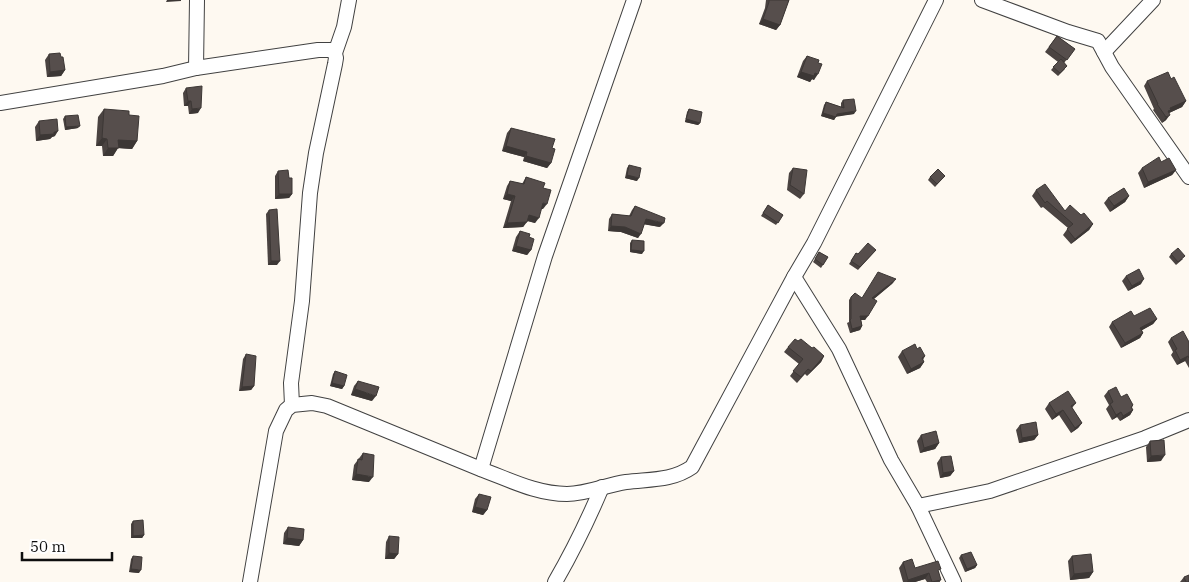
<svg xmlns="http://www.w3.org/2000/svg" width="1189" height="582" viewBox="0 0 1189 582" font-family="'IBM Plex Serif',serif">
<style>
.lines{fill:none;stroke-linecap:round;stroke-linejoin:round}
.minor-casing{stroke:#414141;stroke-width:16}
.minor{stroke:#fff;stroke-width:14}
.wall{fill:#4a4341}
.shaded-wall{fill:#3c3735}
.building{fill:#564e4c;stroke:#3c3735}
</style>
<rect width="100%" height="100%" fill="#fef9f1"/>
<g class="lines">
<g class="minor-casing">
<g id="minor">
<path d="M982,0l86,32 30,9 14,26 77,110"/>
<path d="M1104,52l49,-52"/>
<path d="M335,53l9,-26 5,-27"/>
<path d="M196,68l122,-18h16l2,8 -1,6 -19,89 -6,40 -8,108 -11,82 1,22"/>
<path d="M0,103l163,-27 33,-8 1,-68"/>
<path d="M794,277l45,72 52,111 27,46 36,76"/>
<path d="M481,469l64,-213 89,-256"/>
<path d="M918,506l72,-15 155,-53 44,-18"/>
<path d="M250,582l26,-151 10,-21 6,-5 20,-2 15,3c52,21 104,43 156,64 27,10 54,24 84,24 20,0 39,-9 59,-12 24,-3 46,-1 66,-15l102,-190 20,-34 122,-243"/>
<path d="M555,582c18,-31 33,-62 47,-95"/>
</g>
</g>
<use href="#minor" class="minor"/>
</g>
<g class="wall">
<path d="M766,0h23l-9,25 -4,5 -17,-6 6,-16z"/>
<path d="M1057,36l18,13 -11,14 1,6 -7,7 -7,-6 7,-8 -13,-10z"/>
<path d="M49,54l12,3 4,13 -4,6 -14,1 -2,-17z"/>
<path d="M807,56l11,7 -4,17 -2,-1 -2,3 -13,-5 6,-16z"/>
<path d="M1171,79l15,22 -4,6 -13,6 -3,7 -4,3 -9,-13 1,-1 -10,-23 3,-5z"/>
<path d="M186,88l12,25 -9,1 -1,-8h-4l-1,-13z"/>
<path d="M843,100l11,14 -18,2 -2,4 -13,-4 3,-11 2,-3 15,5v-4z"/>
<path d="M104,109l25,6 8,26 -5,8 -14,-1 -5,8h-10l-1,-10h-6l2,-29z"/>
<path d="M689,109l11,14 -2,2 -13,-3 2,-10z"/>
<path d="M65,116l13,12 -13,2 -2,-11z"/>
<path d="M39,121l16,15 -3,1 -2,2 -14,2 -1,-14z"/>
<path d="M511,128l40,35 -4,5 -24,-7 1,-4 -22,-6 5,-18z"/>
<path d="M1161,162l15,8 -4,5 -28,13 -6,-15 4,-5z"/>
<path d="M629,165l8,16 -12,-3 2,-10z"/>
<path d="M793,168l11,26 -4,5 -13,-9 2,-17z"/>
<path d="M278,171l14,23 -3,4 -14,1v-23z"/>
<path d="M945,176l-10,11 -7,-7 2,-3z"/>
<path d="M526,177l17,11v21h-2l-6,14 -8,-2 -4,6 -20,1 8,-27 -8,-2 4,-13 3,-5 12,3z"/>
<path d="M1036,190l29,21 16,4 12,9 -4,6 -18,14 -8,-9 5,-7 -25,-21 -2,1 -9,-12z"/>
<path d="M1129,196l-4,6 -15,10 -6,-9 4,-5z"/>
<path d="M768,205l15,10 -7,10 -15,-9z"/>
<path d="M635,206l25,21 -16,-3 -6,14 -17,-6 -13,-1 1,-12 3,-5 17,2 3,-6z"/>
<path d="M269,210l8,55h-9l-2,-51z"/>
<path d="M520,231l9,6 2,13 -4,5 -15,-4 4,-14z"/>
<path d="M632,240l10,14 -12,-2v-9z"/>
<path d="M876,250l-18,20 -9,-6 7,-11 2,1z"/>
<path d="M819,252l9,5 -7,11 -8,-6z"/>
<path d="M1171,254l12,5 -7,6 -7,-8z"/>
<path d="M1126,276l15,8 -13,7 -6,-10z"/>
<path d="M893,283l-19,16 -9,21h-4l1,6 -2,4 -10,3 -3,-10 2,-1v-22l2,-3 11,1z"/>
<path d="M1134,316l23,3 -4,5 -11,6 1,3 -3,5 -19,10 -12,-21 3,-5z"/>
<path d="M1171,338l18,4v26l-4,-7 -8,4 -6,-10 2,-3 -5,-10z"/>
<path d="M798,341l14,7 12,8 -3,6 -14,14 -2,-2 -8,9 -7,-7 9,-12 -15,-12 4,-5z"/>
<path d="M917,349l8,7 -2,4 1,2 -4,6 -13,6 -9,-17 4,-6z"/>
<path d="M246,354l8,32 -3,4 -12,1 4,-32z"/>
<path d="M335,371l9,15 -2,3 -12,-3 3,-12z"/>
<path d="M358,381l14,20 -21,-6 3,-9z"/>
<path d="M1108,391l13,6 12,8 -1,3 1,2 -3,5 -10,6 -3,-4 -5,3 -6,-11 3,-4 -5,-9z"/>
<path d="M1049,403h27l-4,5 10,15 -4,5 -7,5 -12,-18 -7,5 -7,-11z"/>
<path d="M1020,425l18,10 -4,5 -15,3 -3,-13z"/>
<path d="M921,435l18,8 -4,6 -15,4 -3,-12z"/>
<path d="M1150,441l11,20 -14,1 -1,-15z"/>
<path d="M363,453l6,29 -17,-2 2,-15z"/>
<path d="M941,457l13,14 -4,5 -10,2 -3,-15z"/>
<path d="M479,494l8,16 -4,5 -11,-3 3,-13z"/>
<path d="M133,521l11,14 -2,3h-11v-14z"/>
<path d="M288,527l15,13 -4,6 -16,-2 1,-11z"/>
<path d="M389,536l9,18 -4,5h-9l1,-17z"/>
<path d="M961,555l16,10 -2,3 -10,4 -6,-14z"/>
<path d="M133,556l6,17 -10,-1 2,-13z"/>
<path d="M1072,556l21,16 -4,6 -19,2 -2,-19z"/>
<path d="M903,562l12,6 24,4 1,10h-13l-2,-3 -10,3h-12l-4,-14z"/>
<path d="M1184,577l5,5h-9z"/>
</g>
<g class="shaded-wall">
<path d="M167,0h14v1l-15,1z"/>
<path d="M763,19l17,6 -4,5 -17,-6z"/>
<path d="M65,70l-4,6 -14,1 3,-5z"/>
<path d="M801,72l14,1 3,1 -4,6 -2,-1 -2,3 -13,-5z"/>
<path d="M188,101h3l-3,5h-4z"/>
<path d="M1186,101l-4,6 -13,6 -2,2 -3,2 6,-9z"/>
<path d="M201,108l-3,5 -9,1 3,-5z"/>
<path d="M856,111l-2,3 -19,3 2,-3z"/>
<path d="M823,113l13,4 -2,3 -13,-4z"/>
<path d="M1170,115l-4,5 -4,3 4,-6z"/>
<path d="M686,119l14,4 -2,2 -13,-3z"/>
<path d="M80,126l-2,2 -13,2 1,-3z"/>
<path d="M58,131l-3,5 -3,1 -2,2 -14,2 4,-6z"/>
<path d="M102,138l5,1 -5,7h-6z"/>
<path d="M118,140l19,1 -5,8 -14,-1 -5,8h-10l5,-8z"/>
<path d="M506,146l21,6 -3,5 -22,-6z"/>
<path d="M526,156l25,7 -4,5 -24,-7z"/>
<path d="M1176,170l-4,5 -28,13 4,-6z"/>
<path d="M627,175l12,3 -2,3 -12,-3z"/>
<path d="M279,194h13l-3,4 -14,1z"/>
<path d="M507,194l8,2 -4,5 -8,-2z"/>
<path d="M1129,196l-4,6 -15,10 4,-6z"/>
<path d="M543,203l4,1 -4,5 -4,-1z"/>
<path d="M529,215l10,3 -4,5 -10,-3z"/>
<path d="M646,219l18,4 -4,4 -18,-3z"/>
<path d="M527,222l-4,5 -20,1 4,-5z"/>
<path d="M1093,224l-4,6 -18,14 4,-5z"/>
<path d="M611,226l14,1 16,7 -3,4 -17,-6 -13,-1z"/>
<path d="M516,246l15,4 -4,5 -15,-4z"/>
<path d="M631,250l13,1 -2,3 -12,-2z"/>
<path d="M271,261h9l-3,4h-9z"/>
<path d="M896,279l-3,4 -23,19 2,-4z"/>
<path d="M1144,279l-3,5 -13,7 4,-5z"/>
<path d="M860,316h8l-3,4h-8z"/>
<path d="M1157,319l-4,5 -16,9 3,-5z"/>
<path d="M862,326l-2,4 -10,3 2,-4z"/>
<path d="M1143,333l-3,5 -19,10 4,-5z"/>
<path d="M824,356l-3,6 -14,14 4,-5z"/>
<path d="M1188,356l-3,5 -8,4 3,-5z"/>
<path d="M924,362l-4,6 -13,6 4,-5z"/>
<path d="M332,383l12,3 -2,3 -12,-3z"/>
<path d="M254,386l-3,4 -12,1 3,-4z"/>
<path d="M355,389l21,7 -4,5 -21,-6z"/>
<path d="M1063,410l-4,5 -7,5 4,-6z"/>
<path d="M1133,410l-3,5 -10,6 3,-5z"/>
<path d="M1121,412l-4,5 -5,3 4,-5z"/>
<path d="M1082,423l-4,5 -7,5 4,-5z"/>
<path d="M1038,435l-4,5 -15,3 3,-5z"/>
<path d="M939,443l-4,6 -15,4 4,-5z"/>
<path d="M1165,455l-4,6 -14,1 4,-6z"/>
<path d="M954,471l-4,5 -10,2 3,-5z"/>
<path d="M356,474l17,3 -4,5 -17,-2z"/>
<path d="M475,507l12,3 -4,5 -11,-3z"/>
<path d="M144,535l-2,3h-11l2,-2z"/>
<path d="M287,538l16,2 -4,6 -16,-2z"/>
<path d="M389,553l9,1 -4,5h-9z"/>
<path d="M977,565l-2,3 -10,4 2,-3z"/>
<path d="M131,569l10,1 -2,3 -10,-1z"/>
<path d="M1093,572l-4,6 -19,2 4,-6z"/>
<path d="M929,573l-4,6 -10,3h-8l1,-2z"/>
</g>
<g class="building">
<path d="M769,0h20l-9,25 -17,-6 6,-17z"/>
<path d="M1057,36l18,13 -8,11 -18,-13z"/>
<path d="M60,53l1,4h2l2,13 -15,2 -1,-18z"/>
<path d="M807,56l12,4 -1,3 4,1 -4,10 -3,-1 -1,3 -13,-4z"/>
<path d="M1061,59l6,7 -7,7 -7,-6z"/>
<path d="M1168,72l3,7 3,-2 12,24 -16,7 1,2 -3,1 2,4 -4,2 -9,-13h1l-11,-23z"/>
<path d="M202,86l-1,22 -9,1 -1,-8h-3l-2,-13z"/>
<path d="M854,99l2,12 -19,3 -1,3 -13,-4 3,-11 18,6 -1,-8z"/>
<path d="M104,109l25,2v4l10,1 -2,25 -19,-1 1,8h-11l-1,-9 -5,-1z"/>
<path d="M689,109l13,3 -2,11 -14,-4z"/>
<path d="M78,115l2,11 -14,1 -1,-11z"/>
<path d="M57,119l1,12 -4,1v2l-14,1 -1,-14z"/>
<path d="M511,128l44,11 -3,9 3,1 -4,14 -25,-7 1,-4 -21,-6z"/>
<path d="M1159,157l2,5 8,-4 7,12 -28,12 -6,-14z"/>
<path d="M629,165l12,3 -2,10 -12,-3z"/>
<path d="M793,168l14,2 -3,24 -14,-9z"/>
<path d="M938,169l7,7 -8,8 -7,-7z"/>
<path d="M288,170l1,8h3v16h-13l-1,-23z"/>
<path d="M526,177l19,6 -2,5 8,2 -4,14 -4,-1 -4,15 -10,-3 -2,7 -20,1 8,-27 -8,-2 3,-13 14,3z"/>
<path d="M1045,184l20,27 5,-6 11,10 3,-2 9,11 -18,15 -8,-10 6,-5 -26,-23 -2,2 -9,-13z"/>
<path d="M1124,188l5,8 -15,10 -6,-8z"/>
<path d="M768,205l15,10 -5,8 -15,-10z"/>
<path d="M635,206l30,12 -1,5 -18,-4 -5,15 -16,-7 -14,-1 1,-12 19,2z"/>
<path d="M277,209l3,52h-9l-2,-51z"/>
<path d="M520,231l10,3 -1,3 5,2 -3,11 -15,-4z"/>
<path d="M632,240l12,1v10l-13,-1z"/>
<path d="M868,243l8,7 -16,17 -9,-6 5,-8 2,1z"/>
<path d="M1178,248l7,8 -7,6 -7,-8z"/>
<path d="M819,252l9,5 -5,8 -8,-6z"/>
<path d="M1139,269l5,10 -12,7 -6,-10z"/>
<path d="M878,272l18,7 -24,19 5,3 -9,15h-8l2,10 -10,3 -2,-9 1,-1v-22l4,-4 7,5z"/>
<path d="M1150,308l7,11 -17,9 3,5 -18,10 -13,-21 19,-11 3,5z"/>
<path d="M1183,331l6,11v16l-1,-2 -8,4 -5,-10 2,-1 -6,-11z"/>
<path d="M795,339l3,2 3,-2 11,9 2,-1 10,9 -13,15 -3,-2 -7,8 -8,-6 10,-12 -15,-12z"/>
<path d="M915,344l2,5 3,-2 5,9 -3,2 2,4 -13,7 -9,-18z"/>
<path d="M246,354l10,2 -2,30 -12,1z"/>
<path d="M335,371l12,4 -3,11 -12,-3z"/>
<path d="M358,381l21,6 -3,9 -21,-7z"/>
<path d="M1116,387l5,10 6,-3 6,11 -2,2 2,3 -10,6 -2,-4 -5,3 -6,-11 3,-2 -5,-11z"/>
<path d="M1068,391l8,12 -5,3 11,17 -7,5 -12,-18 -7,4 -7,-11z"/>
<path d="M1036,422l2,13 -16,3 -2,-13z"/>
<path d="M936,431l3,12 -15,5 -3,-13z"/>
<path d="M1164,440l1,15 -14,1 -1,-15z"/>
<path d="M363,453l11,2 -1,22 -17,-3 2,-15 4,1z"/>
<path d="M951,456l3,15 -11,2 -2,-16z"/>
<path d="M479,494l12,3 -4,13 -12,-3z"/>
<path d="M143,520l1,15 -11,1v-15z"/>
<path d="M288,527l16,2 -1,11 -16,-2z"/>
<path d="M389,536l10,1 -1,17 -9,-1z"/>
<path d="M971,552l6,13 -10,4 -6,-14z"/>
<path d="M1091,554l2,18 -19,2 -2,-18z"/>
<path d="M133,556l9,1 -1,13 -10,-1z"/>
<path d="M912,559l3,9 23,-7 3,8 -3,1 3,10 -9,2 -3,-9 -21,7 -5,-18z"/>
<path d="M1189,575v7h-3l-2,-5z"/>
</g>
<path d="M22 552v8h90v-8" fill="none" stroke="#0e0e0e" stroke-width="2.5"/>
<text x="30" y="552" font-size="15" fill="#0e0e0e" stroke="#ffffff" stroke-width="4" paint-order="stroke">50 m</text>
</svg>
